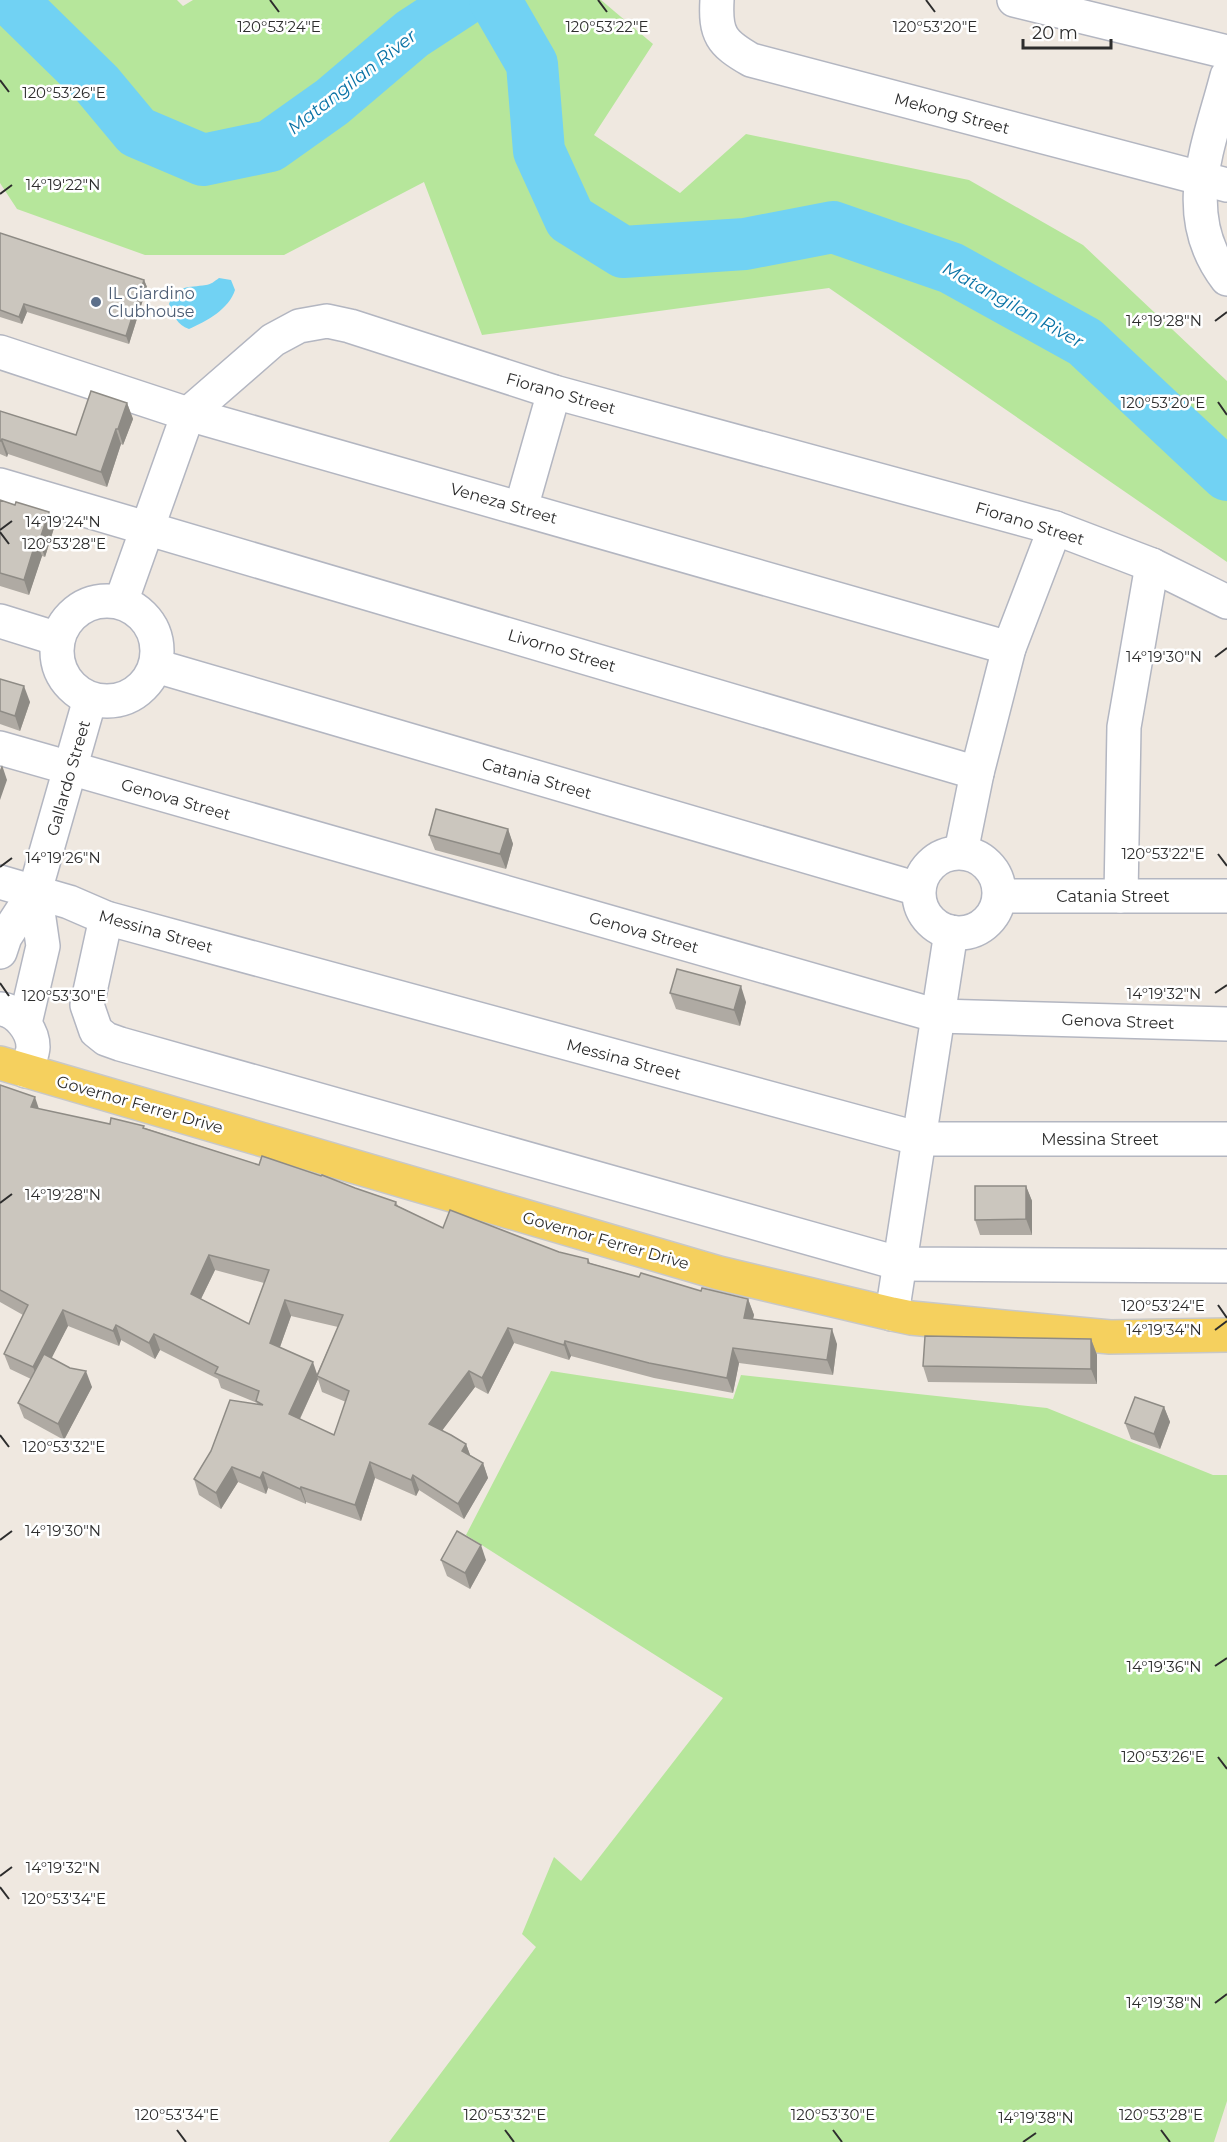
<svg xmlns="http://www.w3.org/2000/svg" width="1227" height="2142" viewBox="0 0 1227 2142" font-family="Montserrat,sans-serif">
<style>
.green{fill:#b6e69b}
.water{fill:#71d2f3}
.lines{fill:none;stroke-linecap:round;stroke-linejoin:round}
.river{stroke:#71d2f3;stroke-width:52}
.minor-casing{stroke:#b3b6c1;stroke-width:36}
.major-casing{stroke:#c8c8c8;stroke-width:36}
.minor{stroke:#fff;stroke-width:33}
.major{stroke:#f5d05e;stroke-width:33}
.wall{fill:#afaaa3;fill-rule:evenodd}
.shaded-wall{fill:#8e8b85}
.building{fill:#cbc6be;stroke:#8e8b85;stroke-width:1.5;fill-rule:evenodd}
.ticks{fill:none;stroke:#2d2d2d;stroke-width:2}
.service-dot{fill:#5c6f8a;stroke:#fff;stroke-width:2}
.labels{text-anchor:middle;stroke-width:5;stroke-linejoin:round;paint-order:stroke}
.street-label{font-size:16px;fill:#2d2d2d;stroke:#fff}
.service-label{font-size:16px;fill:#4e5e75;stroke:#fff;text-anchor:start}
.water-label{font-size:18px;font-style:italic;fill:#0972a5;stroke:#fff}
.ticks-label{font-size:15px;text-anchor:middle;fill:#2d2d2d;stroke:#fff;stroke-width:5;stroke-linejoin:round;paint-order:stroke}
</style>
<rect width="100%" height="100%" fill="#efe8e0"/>
<g class="green">
<path d="M0,0h177l6,6 10,-6h408l52,44 -59,91 86,58 66,-59 223,46 114,65 144,136v181l-398,-274 -347,47 -58,-153 -140,73h-139l-128,-46 -17,-26z"/>
<path d="M551,1371l182,28 8,-24 306,33 166,67h14v626l-13,41h-825l147,-195 -14,-13 32,-77 27,24 142,-183 -257,-163z"/>
</g>
<path class="water" d="M219,278l12,2 4,10c-6,19 -28,31 -46,39 -12,-4 -15,-13 -20,-25 8,-20 19,-16 37,-19 4,0 9,-4 13,-7z"/>
<g class="lines">
<g class="river">
<path d="M11,0l86,84 40,48 66,28 67,-14 62,-44 80,-68 52,-34"/>
<path d="M495,0l37,64 7,87 31,68 53,33 122,-8 88,-17 118,41 134,74 142,133"/>
</g>
<g class="minor-casing">
<g id="minor">
<path d="M717,0c-2,34 4,43 34,60l476,125"/>
<path d="M1014,0l213,52"/>
<path d="M1227,76c-18,70 -50,138 0,203"/>
<path d="M0,352l188,62 821,234"/>
<path d="M0,485l977,288"/>
<path d="M521,508l33,-116"/>
<circle cx="107" cy="651" r="50"/>
<path d="M121,602l67,-188 85,-74 26,-14 28,-5 23,5 204,66 501,136 97,37 75,37"/>
<path d="M0,621l58,18"/>
<path d="M156,666l762,223"/>
<path d="M0,748l938,268 289,8"/>
<path d="M961,852l16,-79 32,-125 46,-120"/>
<circle cx="959" cy="893" r="40"/>
<path d="M0,882l69,20 37,16 814,221h307"/>
<path d="M1000,896h227"/>
<path d="M1121,896l3,-169 28,-162"/>
<path d="M106,918l-19,87 9,26 10,8 14,5 781,220 326,2"/>
<path d="M0,952l5,-15 30,-46 55,-192"/>
<path d="M0,1009c17,1 33,21 33,38 0,7 -5,17 -7,24"/>
<path d="M25,1023l18,-77 -8,-55"/>
<path d="M892,1314l59,-382"/>
</g>
</g>
<g class="major-casing">
<path id="major" d="M0,1063l719,210 173,41 19,4 199,19 117,-2"/>
</g>
<use href="#minor" class="minor"/>
<use href="#major" class="major"/>
</g>
<g class="wall">
<path d="M0,233l144,47 3,7 -18,57 -102,-32 -5,12 -22,-7z"/>
<path d="M127,403l6,16 -10,26 -2,-1 -14,43 -99,-33 -1,3 -7,-3v-43l76,24z"/>
<path d="M0,500l15,5 34,7 5,16 -9,29 -3,-1 -13,39 -29,-9z"/>
<path d="M0,679l30,23 -10,29 -20,-7z"/>
<path d="M508,829l5,15 -7,25 -71,-19 -6,-15z"/>
<path d="M670,993l76,9 -6,24 -64,-17z"/>
<path d="M0,1085l39,24 71,15 35,4 114,37 96,23 41,14 2,4 45,22 116,24 29,7 2,4 49,14 62,14 47,8 6,16 -1,4 84,25 -4,31 -94,-12 -6,30 -79,-15 -83,-22 -2,4 -55,-17 -26,51 -13,-7 -33,43 24,14 4,11 13,8 5,15 -24,41 -45,-29 -3,6 -41,-18 -14,43 -55,-19v2l-38,-16 -2,6 -28,-12 -17,27 -22,-14 -5,-16 63,-75v-1l-36,-15 -3,-9 -58,-29 -5,9 -34,-19 -2,6 -51,-20 -17,32 41,29 -28,53 -40,-22 -6,-15 13,-24 -21,-10 -6,-15 19,-39 -23,-13zM215,1270l49,13 -15,41 -48,-25zM291,1316l47,11 -21,47 -37,-27zM318,1379l4,13 24,10 -12,33 -34,-16z"/>
<path d="M1026,1186l6,15v34h-52l-5,-15z"/>
<path d="M1091,1339l6,16v29l-169,-2 -5,-16z"/>
<path d="M1164,1407l6,15 -10,27 -29,-10 -6,-16z"/>
<path d="M441,1560h45l-16,29 -23,-13z"/>
</g>
<g class="shaded-wall">
<path d="M144,280l3,7 -18,57 -3,-8z"/>
<path d="M24,304l3,8 -5,12 -3,-7z"/>
<path d="M127,403l6,16 -10,26 -5,-16z"/>
<path d="M116,429l5,15 -14,43 -6,-15z"/>
<path d="M2,439l6,15 -1,3 -6,-16z"/>
<path d="M49,512l5,16 -9,29 -6,-15z"/>
<path d="M36,541l6,15 -13,39 -5,-15z"/>
<path d="M24,686l6,16 -10,29 -5,-15z"/>
<path d="M2,765l5,15 -7,20v-30z"/>
<path d="M508,829l5,15 -7,25 -6,-15z"/>
<path d="M741,986l5,16 -6,24 -6,-16z"/>
<path d="M35,1097l5,15 -9,-5z"/>
<path d="M1026,1186l6,15v34l-6,-16z"/>
<path d="M209,1255l6,15 -19,39 -5,-15z"/>
<path d="M748,1299l6,16 -5,18 -5,-15z"/>
<path d="M285,1300l6,16 -15,42 -6,-15z"/>
<path d="M63,1310l5,16 -29,57 -6,-16z"/>
<path d="M116,1325l5,15 -2,6 -6,-15z"/>
<path d="M508,1328l6,15 -26,51 -6,-16z"/>
<path d="M832,1329l5,15 -4,31 -6,-15z"/>
<path d="M154,1334l6,16 -5,9 -6,-16z"/>
<path d="M1091,1339l6,16v29l-6,-15z"/>
<path d="M565,1341l6,15 -2,4 -5,-15z"/>
<path d="M733,1348l6,15 -6,30 -6,-15z"/>
<path d="M313,1362l5,15 -1,-1 1,3 -23,50 -6,-15z"/>
<path d="M86,1371l6,16 -28,53 -6,-16z"/>
<path d="M469,1371l6,16 -40,53 -6,-16z"/>
<path d="M1164,1407l6,15 -10,27 -6,-15z"/>
<path d="M466,1444l6,16 -10,-9z"/>
<path d="M370,1462l5,16 -14,43 -6,-16z"/>
<path d="M483,1463l5,15 -24,41 -6,-15z"/>
<path d="M232,1467l6,15 -17,27 -5,-16z"/>
<path d="M263,1472l5,16 -2,6 -6,-16z"/>
<path d="M413,1475l6,15 -3,6 -5,-16z"/>
<path d="M301,1487l5,15v2l-6,-15z"/>
<path d="M481,1545l5,15 -16,29 -5,-16z"/>
</g>
<g class="building">
<path d="M0,233l144,47 -18,56 -102,-32 -5,13 -19,-7z"/>
<path d="M91,391l36,12 -9,26h-2l-15,43 -99,-33 -1,2h-1v-30l76,24z"/>
<path d="M0,500l15,5 1,-3 33,10 -10,30 -3,-1 -12,39 -24,-7z"/>
<path d="M0,679l24,7 -9,30 -15,-5z"/>
<path d="M436,809l72,20 -8,25 -71,-19z"/>
<path d="M677,969l64,17 -7,24 -64,-17z"/>
<path d="M0,1085l35,12 -4,10 79,17 1,-6 33,8 -1,2 116,37 3,-9 59,20 1,-1 33,13 41,14 -1,3 48,23 7,-18 109,42 29,7v4l51,14 2,-4 60,18 1,-3 46,11 -4,19 88,11 -5,31 -94,-12 -6,30 -78,-15 -84,-22 -1,4 -56,-17 -26,50 -13,-7 -40,53 22,11 15,9 -4,7 21,12 -25,41 -45,-29 -2,5 -41,-18 -15,43 -54,-18 -1,2 -37,-17 -3,6 -28,-11 -16,26 -22,-14 17,-28 19,-51 33,5 -7,-4 3,-10 -44,-18 3,-6 -64,-33 -5,9 -33,-18 -3,6 -50,-21 -30,57 -29,-13 24,-49 -28,-15zM209,1255l60,15 -20,54 -58,-30zM285,1300l58,15 -26,61 32,15 -15,44 -45,-21 24,-52 -43,-19z"/>
<path d="M975,1186h51v33l-51,1z"/>
<path d="M925,1336l166,3v30l-168,-3z"/>
<path d="M44,1354l26,14 16,3 -28,53 -40,-21z"/>
<path d="M1135,1397l29,10 -10,27 -29,-11z"/>
<path d="M457,1531l24,14 -16,28 -24,-13z"/>
</g>
<path class="ticks" d="M270,0l9,12M598,0l9,12M926,0l9,12M0,80l9,12M0,194l12,-9M1215,321l12,-9M1218,402l9,13M0,530l12,-9M0,532l9,12M1215,657l12,-9M1218,854l9,12M0,867l12,-9M0,983l9,13M1215,993l12,-8M0,1203l12,-9M1218,1305l9,13M1215,1330l12,-9M0,1435l9,12M0,1540l12,-9M1215,1666l12,-8M1218,1757l9,12M0,1876l12,-9M0,1887l9,12M1215,2003l12,-9M177,2130l9,12M505,2130l9,12M833,2130l9,12M1161,2130l9,12M1023,2142l13,-9"/>
<circle class="service-dot" cx="96" cy="302" r="6"/>
<g class="labels">
<g class="street-label">
<text transform="translate(952 113) rotate(15)" y="6">Mekong Street</text>
<text transform="translate(561 393) rotate(16)" y="6">Fiorano Street</text>
<text transform="translate(504 503) rotate(16)" y="6">Veneza Street</text>
<text transform="translate(1030 523) rotate(17)" y="6">Fiorano Street</text>
<text transform="translate(562 650) rotate(17)" y="6">Livorno Street</text>
<text transform="translate(68 778) rotate(-74)" y="6">Gallardo Street</text>
<text transform="translate(537 778) rotate(16)" y="6">Catania Street</text>
<text transform="translate(176 799) rotate(16)" y="6">Genova Street</text>
<text x="1113" y="902">Catania Street</text>
<text transform="translate(156 931) rotate(16)" y="6">Messina Street</text>
<text transform="translate(644 932) rotate(16)" y="6">Genova Street</text>
<text transform="translate(1118 1021) rotate(2)" y="6">Genova Street</text>
<text transform="translate(624 1059) rotate(15)" y="6">Messina Street</text>
<text transform="translate(140 1104) rotate(16)" y="6">Governor Ferrer Drive</text>
<text x="1100" y="1145">Messina Street</text>
<text transform="translate(606 1240) rotate(16)" y="6">Governor Ferrer Drive</text>
</g>
<g class="service-label">
<text x="108" y="299">IL Giardino<tspan x="108" dy="18">Clubhouse</tspan></text>
</g>
<g class="water-label">
<text transform="translate(352 82) rotate(-38)" y="6">Matangilan River</text>
<text transform="translate(1013 305) rotate(29)" y="6">Matangilan River</text>
</g>
</g>
<g class="ticks-label">
<text x="279" y="32">120°53'24"E</text>
<text x="607" y="32">120°53'22"E</text>
<text x="935" y="32">120°53'20"E</text>
<text x="64" y="98">120°53'26"E</text>
<text x="63" y="190">14°19'22"N</text>
<text x="1164" y="326">14°19'28"N</text>
<text x="1163" y="408">120°53'20"E</text>
<text x="63" y="527">14°19'24"N</text>
<text x="64" y="549">120°53'28"E</text>
<text x="1164" y="662">14°19'30"N</text>
<text x="1163" y="859">120°53'22"E</text>
<text x="63" y="863">14°19'26"N</text>
<text x="1164" y="999">14°19'32"N</text>
<text x="64" y="1001">120°53'30"E</text>
<text x="63" y="1200">14°19'28"N</text>
<text x="1163" y="1311">120°53'24"E</text>
<text x="1164" y="1335">14°19'34"N</text>
<text x="64" y="1452">120°53'32"E</text>
<text x="63" y="1536">14°19'30"N</text>
<text x="1164" y="1672">14°19'36"N</text>
<text x="1163" y="1762">120°53'26"E</text>
<text x="63" y="1873">14°19'32"N</text>
<text x="64" y="1904">120°53'34"E</text>
<text x="1164" y="2008">14°19'38"N</text>
<text x="177" y="2120">120°53'34"E</text>
<text x="505" y="2120">120°53'32"E</text>
<text x="833" y="2120">120°53'30"E</text>
<text x="1161" y="2120">120°53'28"E</text>
<text x="1036" y="2123">14°19'38"N</text>
</g>
<path d="M1023 39v9h88v-9" fill="none" stroke="#2d2d2d" stroke-width="3"/>
<text x="1032" y="39" font-size="18" fill="#2d2d2d" stroke="#ffffff" stroke-width="4.5" paint-order="stroke">20 m</text>
</svg>
